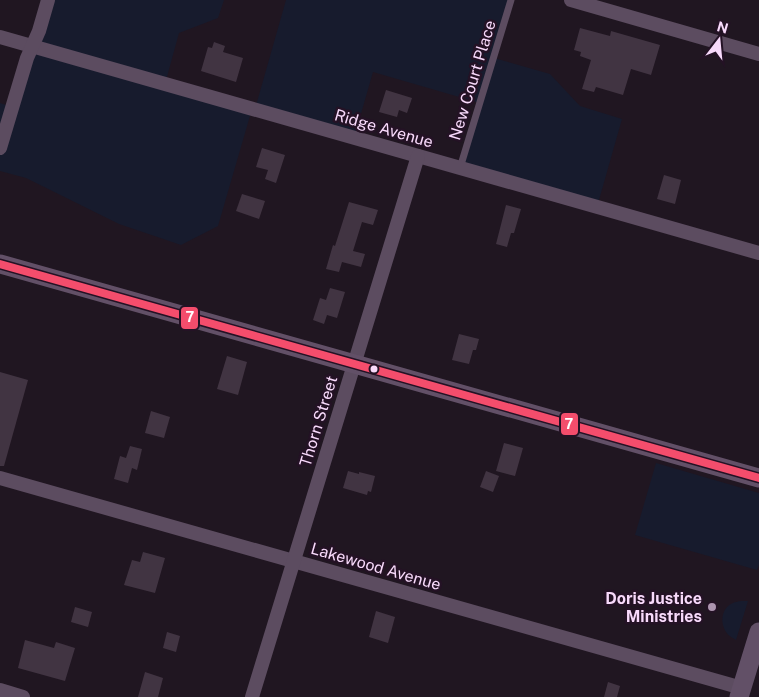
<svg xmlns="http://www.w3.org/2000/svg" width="759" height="697" viewBox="0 0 759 697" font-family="'Public Sans',sans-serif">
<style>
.green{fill:#171b2d}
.building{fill:#413442}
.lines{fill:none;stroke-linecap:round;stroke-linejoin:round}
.lane{stroke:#5c4c60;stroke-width:7}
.street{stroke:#5c4c60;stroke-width:14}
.secondary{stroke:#625067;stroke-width:19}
.bus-1-casing{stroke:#241225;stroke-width:11}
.bus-1{stroke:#f44d6c;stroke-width:8}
.bus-dot{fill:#f8dafb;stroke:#241225;stroke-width:2}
.poi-dot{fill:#ac95af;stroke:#241225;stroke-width:2}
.labels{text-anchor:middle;stroke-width:5;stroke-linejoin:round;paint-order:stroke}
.street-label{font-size:16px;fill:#f8dafb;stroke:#241225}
.poi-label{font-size:16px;font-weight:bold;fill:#f8dafb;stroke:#241225;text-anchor:end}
.line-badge{stroke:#241225;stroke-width:2}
.badge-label{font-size:14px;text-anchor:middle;font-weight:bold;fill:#fff}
</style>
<rect width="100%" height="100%" fill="#201621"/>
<g class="green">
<path d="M48,0h176l-6,18 -39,15 -14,51 87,25 -34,117 -37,19 -62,-21 -93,-46 -26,-7v-68l12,4z"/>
<path d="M286,0h225l-17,58 56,16 30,32 42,13 -25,88 -137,-39 20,-65 -107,-31 -19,66 -99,-29z"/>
<path d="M656,463l103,30v72l-2,5 -122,-35z"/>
<path d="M741,601h7l-12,39c-5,-3 -10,-6 -12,-12 -4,-9 -1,-21 9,-25 1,-1 8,-2 8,-2z"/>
</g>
<g class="building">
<path d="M580,28l30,8 1,-5 49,14 -9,30 -20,-6 -8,26 -27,-8 -2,5 -12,-3 9,-29 -11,-4 1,-4 -7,-2z"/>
<path d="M214,42l11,4 -2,6 20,6 -7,24 -35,-11 7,-24 4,1z"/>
<path d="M386,90l26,8 -5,15 -8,-3 -2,7 -18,-5z"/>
<path d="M262,148l23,7 -9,28 -11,-4 3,-9 -12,-3z"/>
<path d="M664,175l17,5 -6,24 -18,-5z"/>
<path d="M242,194l23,7 -6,18 -23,-8z"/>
<path d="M349,202l29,8 -5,15 -11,-3 -9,29 12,3 -4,13 -19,-5 -3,10 -13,-3 7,-24 2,1z"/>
<path d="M506,205l15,4 -7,24h-3l-4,14 -11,-3z"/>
<path d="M330,288l15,4 -8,26 -10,-3 -3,9 -11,-4 7,-22 6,2z"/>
<path d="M459,334l20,5 -3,11h-3l-4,14 -17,-4z"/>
<path d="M227,356l20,6 -9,33 -21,-6z"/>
<path d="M0,372l28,8 -24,86h-4z"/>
<path d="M151,411l19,6 -6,21 -19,-5z"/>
<path d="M504,443l19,5 -8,28 -19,-5z"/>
<path d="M130,446l12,3 -5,21 -5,-2 -4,15 -14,-4 6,-23 6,2z"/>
<path d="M348,471l11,3v-2l16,4 -4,16 -3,-1 -1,4 -24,-7z"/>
<path d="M486,471l13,5 -6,16 -13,-5z"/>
<path d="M143,552l22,6 -10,35 -31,-8 8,-25 8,2z"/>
<path d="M75,607l17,5 -4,15 -17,-5z"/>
<path d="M376,611l19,6 -7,26 -19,-6z"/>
<path d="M167,632l13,4 -4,16 -13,-4z"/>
<path d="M25,640l29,8 2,-6 19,6 -10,33 -47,-13z"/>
<path d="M145,672l18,6 -5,19h-20z"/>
<path d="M608,682l12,4 -3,11h-13z"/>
</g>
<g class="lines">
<path class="lane" d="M460,168l51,-168"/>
<g class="street">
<path d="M571,0l188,54"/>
<path d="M0,37l759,216"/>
<path d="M0,148l27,-90 12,-27 9,-31"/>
<path d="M0,478l742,210"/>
<path d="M0,690l23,7"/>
<path d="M252,697l166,-541"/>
</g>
<g class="secondary">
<path d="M0,264l759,214"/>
<path d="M739,697l20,-65"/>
</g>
<g class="bus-1-casing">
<path id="bus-1" d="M0,264l759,214"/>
</g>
<use href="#bus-1" class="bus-1"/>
</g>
<circle class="bus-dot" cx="374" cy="369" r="4.5"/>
<circle class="poi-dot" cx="712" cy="607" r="5"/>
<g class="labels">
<g class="street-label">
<text transform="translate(472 80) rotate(-73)" y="6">New Court Place</text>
<text transform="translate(384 128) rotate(16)" y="6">Ridge Avenue</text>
<text transform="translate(318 421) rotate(-73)" y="6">Thorn Street</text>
<text transform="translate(376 566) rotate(16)" y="6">Lakewood Avenue</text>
</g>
<g class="poi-label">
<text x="702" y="604">Doris Justice<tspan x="702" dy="18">Ministries</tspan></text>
</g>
</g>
<g class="line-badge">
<rect x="180" y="306" width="19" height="24" rx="5" fill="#f44d6c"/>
<rect x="560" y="412" width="19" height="24" rx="5" fill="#f44d6c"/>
</g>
<g class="badge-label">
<text x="190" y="322">7</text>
<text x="569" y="429">7</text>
</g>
<g transform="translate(719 40) rotate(16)" stroke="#241225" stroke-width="4" paint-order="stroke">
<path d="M0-4L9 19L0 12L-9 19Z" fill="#f8dafb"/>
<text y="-8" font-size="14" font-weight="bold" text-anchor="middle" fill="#f8dafb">N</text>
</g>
</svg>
